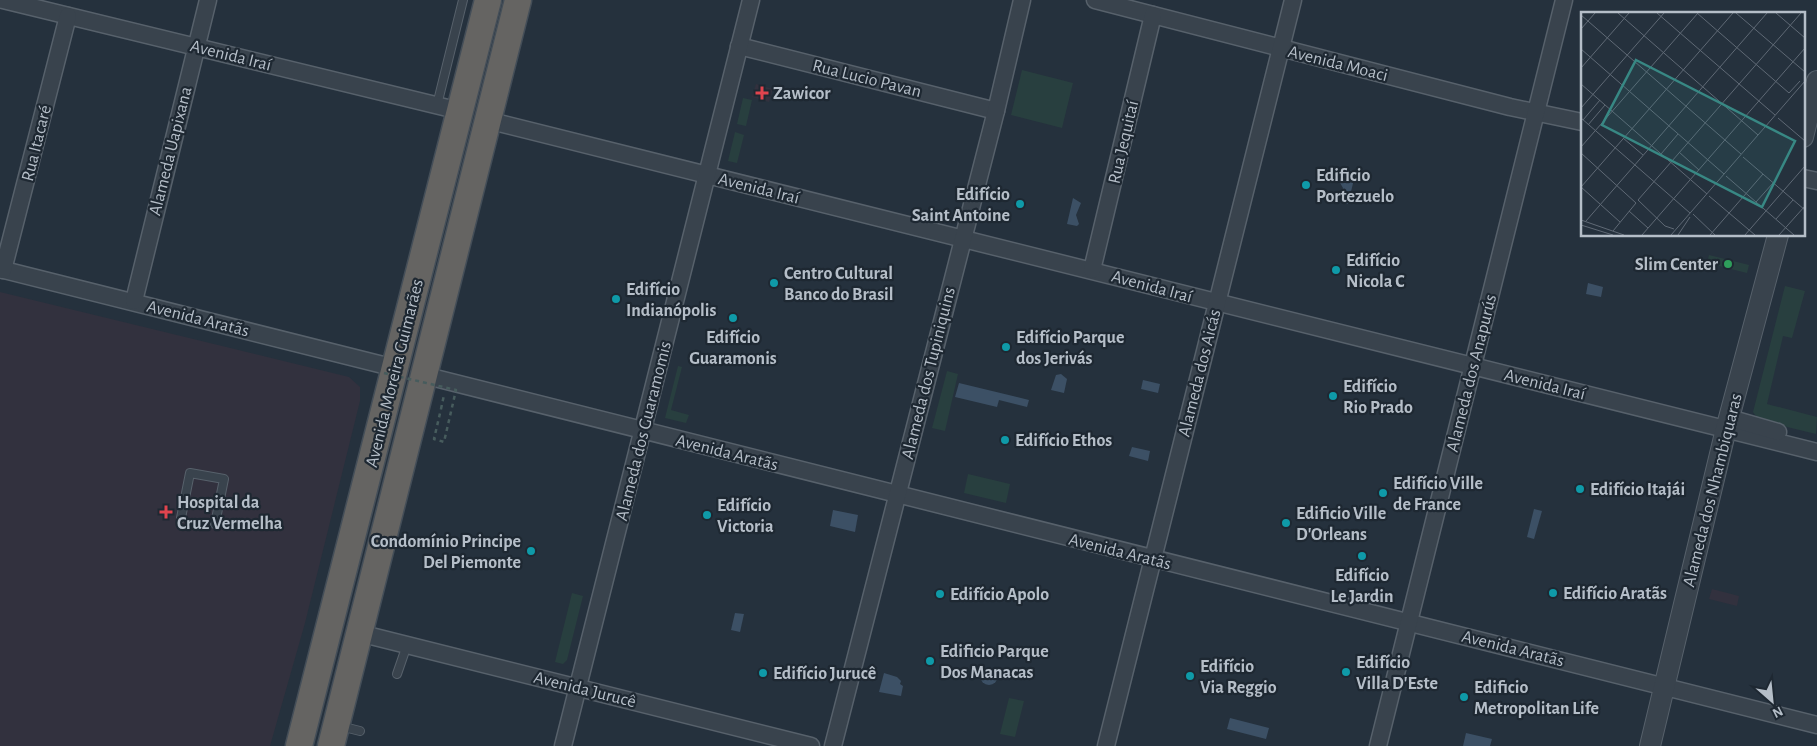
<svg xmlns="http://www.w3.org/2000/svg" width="1817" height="746" viewBox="0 0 1817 746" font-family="'Alegreya Sans',sans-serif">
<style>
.medical{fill:#32313e}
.green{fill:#283f3f}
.water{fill:#3c5065}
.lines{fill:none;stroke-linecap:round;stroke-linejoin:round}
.service-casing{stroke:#57616b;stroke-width:10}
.minor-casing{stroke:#57616b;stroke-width:19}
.tertiary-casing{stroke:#57616b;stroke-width:22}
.trunk-casing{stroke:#444e58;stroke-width:29}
.path{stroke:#475c5d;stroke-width:2.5;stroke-dasharray:4 4;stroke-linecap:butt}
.service{stroke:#39434d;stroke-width:8}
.minor{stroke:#39434d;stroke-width:16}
.tertiary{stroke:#39434d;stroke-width:20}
.trunk{stroke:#656462;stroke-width:26}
.path-bridge{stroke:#475c5d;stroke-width:2.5;stroke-dasharray:4 4;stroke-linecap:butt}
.health-dot{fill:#e0444e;stroke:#1e2832;stroke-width:2}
.culture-dot{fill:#0f9aa8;stroke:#1e2832;stroke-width:2}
.leisure-dot{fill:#2e9e5b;stroke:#1e2832;stroke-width:2}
.labels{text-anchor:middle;stroke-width:4.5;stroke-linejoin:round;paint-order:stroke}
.street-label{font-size:18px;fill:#b5bec8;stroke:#1e2832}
.poi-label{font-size:18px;font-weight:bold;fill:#b5bec8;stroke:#1e2832;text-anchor:start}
.inset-road{fill:none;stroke:#5f6975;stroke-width:1}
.view{fill:#388884;fill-opacity:0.15;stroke:#388884;stroke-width:2.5}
.inset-edge{fill:none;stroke:#b5bec8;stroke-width:2.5}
</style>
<rect width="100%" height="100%" fill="#25313d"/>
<g class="medical">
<path d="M756,84l17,5 -4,13 -17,-5z"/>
<path d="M0,292l349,85 11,10v14l-55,222 -35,123h-270z"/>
<path d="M1712,589l27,7 -2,10 -28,-7z"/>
</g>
<g class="green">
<path d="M1022,70l51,13 -11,45 -51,-13z"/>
<path d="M743,98l9,2 -6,26 -9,-2z"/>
<path d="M735,132l9,3 -7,28 -9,-2z"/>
<path d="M1709,255l40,10 -2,8 -40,-10z"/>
<path d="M1785,286l20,5 -13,47 -9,-2 -16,68 50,13 -1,17 -57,-14 -6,-8z"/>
<path d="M678,366l4,1 -11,43 18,5 -3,8 -21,-5z"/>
<path d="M947,371l11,3 -13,57 -13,-3z"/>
<path d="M968,474l42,10 -4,19 -42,-10z"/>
<path d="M572,593l11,3 -16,64 -4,4 -8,-2z"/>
<path d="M1009,698l15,3 -9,36 -15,-3z"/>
</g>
<g class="water">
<path d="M1348,170l8,1 -8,33 -9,-3 4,-13 -4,-7 2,-6z"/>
<path d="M1073,198l8,5 -5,12 3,9 -2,2 -10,-2z"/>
<path d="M1588,283l15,4 -2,10 -15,-3z"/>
<path d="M1061,374l6,5 -3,14 -13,-3 5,-15z"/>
<path d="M1143,380l17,4 -2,9 -17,-4z"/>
<path d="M959,383l70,17 -2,7 -28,-7 -2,7 -42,-10z"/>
<path d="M1132,447l18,4 -2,10 -19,-5z"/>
<path d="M1534,509l8,2 -8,28 -7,-2z"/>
<path d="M833,510l25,5 -3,17 -25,-6z"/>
<path d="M735,613l9,1 -4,18 -9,-2z"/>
<circle cx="989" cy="676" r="9"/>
<path d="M884,673l13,4 4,4 -1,3 3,2 -2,10 -22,-4z"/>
<path d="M1230,718l39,10 -3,11 -39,-10z"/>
<path d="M1466,733l26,6 -2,7h-27z"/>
</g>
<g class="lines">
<g class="service-casing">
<g id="service">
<path d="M437,105l26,-105"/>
<path d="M181,518l9,-45 34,6 -9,45"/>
<path d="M397,674l10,-29"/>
<path d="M340,726l20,5"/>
</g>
</g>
<g class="minor-casing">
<g id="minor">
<path d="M3,0l457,111"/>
<path d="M1095,0l415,107 72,15"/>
<path d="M739,46l257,65"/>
<path d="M487,120l1330,332"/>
<path d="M1803,178l14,3"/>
<path d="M0,269l395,99"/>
<path d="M3,270l65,-254"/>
<path d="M1092,270l61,-255"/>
<path d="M134,301l74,-301"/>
<path d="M423,375l1394,350"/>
<path d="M1729,418l49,14"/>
<path d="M359,633l452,113"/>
<path d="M563,746l188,-746"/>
<path d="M833,746l163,-635 26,-111"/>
<path d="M1106,746l187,-746"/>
<path d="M1378,746l186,-746"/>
</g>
</g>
<g class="tertiary-casing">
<g id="tertiary">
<path d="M1803,137l14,-56"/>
<path d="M1650,746l76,-317 52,-194"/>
</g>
</g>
<g class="trunk-casing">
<g id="trunk">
<path d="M299,746l189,-746"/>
<path d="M331,746l187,-746"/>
</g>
</g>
<path class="path" d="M441,409l3,-14"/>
<use href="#service" class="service"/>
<use href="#minor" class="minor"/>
<use href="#tertiary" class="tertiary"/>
<use href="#trunk" class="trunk"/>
<path class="path-bridge" d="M384,373l72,17 -12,52 -10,-3 7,-30"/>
</g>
<g class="health-dot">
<path d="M759.5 85.5h5v5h5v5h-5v5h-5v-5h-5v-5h5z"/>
<path d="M163.5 504.5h5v5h5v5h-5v5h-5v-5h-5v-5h5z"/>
</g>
<g class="culture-dot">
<circle cx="1306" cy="185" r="5"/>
<circle cx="1020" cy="204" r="5"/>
<circle cx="1336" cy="270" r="5"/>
<circle cx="774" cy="283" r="5"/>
<circle cx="616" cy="299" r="5"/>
<circle cx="733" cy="318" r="5"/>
<circle cx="1006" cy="347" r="5"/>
<circle cx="1333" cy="396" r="5"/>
<circle cx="1005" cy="440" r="5"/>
<circle cx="1580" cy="489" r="5"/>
<circle cx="1383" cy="493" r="5"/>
<circle cx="707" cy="515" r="5"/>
<circle cx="1286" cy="523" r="5"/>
<circle cx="531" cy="551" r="5"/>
<circle cx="1362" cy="556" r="5"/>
<circle cx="1553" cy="593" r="5"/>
<circle cx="940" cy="594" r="5"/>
<circle cx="930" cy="661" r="5"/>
<circle cx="1346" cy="672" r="5"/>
<circle cx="763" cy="673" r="5"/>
<circle cx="1190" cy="676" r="5"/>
<circle cx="1464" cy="697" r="5"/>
</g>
<circle class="leisure-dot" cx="1728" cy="264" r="5"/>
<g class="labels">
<g class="street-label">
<text transform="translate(231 55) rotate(14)" y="6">Avenida Iraí</text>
<text transform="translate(1338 63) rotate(14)" y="6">Avenida Moaci</text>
<text transform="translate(867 78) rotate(14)" y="6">Rua Lucio Pavan</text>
<text transform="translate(1123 142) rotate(-77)" y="6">Rua Jequitaí</text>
<text transform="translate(36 143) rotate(-76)" y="6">Rua Itacaré</text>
<text transform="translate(170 151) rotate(-76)" y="6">Alameda Uapixana</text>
<text transform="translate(759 188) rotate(14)" y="6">Avenida Iraí</text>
<text transform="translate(1152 286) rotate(15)" y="6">Avenida Iraí</text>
<text transform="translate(198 318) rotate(14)" y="6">Avenida Aratãs</text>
<text transform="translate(394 373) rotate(-76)" y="6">Avenida Moreira Guimarães</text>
<text transform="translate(928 373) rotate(-76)" y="6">Alameda dos Tupiniquins</text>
<text transform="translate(1199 373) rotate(-76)" y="6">Alameda dos Aicás</text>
<text transform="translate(1471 373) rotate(-76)" y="6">Alameda dos Anapurús</text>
<text transform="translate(1545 384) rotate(14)" y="6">Avenida Iraí</text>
<text transform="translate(643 431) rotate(-76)" y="6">Alameda dos Guaramomis</text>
<text transform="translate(727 452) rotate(14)" y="6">Avenida Aratãs</text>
<text transform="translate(1712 490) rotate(-76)" y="6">Alameda dos Nhambiquaras</text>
<text transform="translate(1120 551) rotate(14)" y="6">Avenida Aratãs</text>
<text transform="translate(1513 648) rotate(14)" y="6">Avenida Aratãs</text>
<text transform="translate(585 689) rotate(14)" y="6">Avenida Jurucê</text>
</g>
<g class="poi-label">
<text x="773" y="99">Zawicor</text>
<text x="1316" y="181">Edificio<tspan x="1316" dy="21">Portezuelo</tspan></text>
<text x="1010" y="200" text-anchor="end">Edifício<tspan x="1010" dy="21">Saint Antoine</tspan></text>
<text x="1346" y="266">Edifício<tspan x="1346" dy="21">Nicola C</tspan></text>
<text x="1718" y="270" text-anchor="end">Slim Center</text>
<text x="784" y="279">Centro Cultural<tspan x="784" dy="21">Banco do Brasil</tspan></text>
<text x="626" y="295">Edifício<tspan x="626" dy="21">Indianópolis</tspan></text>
<text x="733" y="343" text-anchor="middle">Edifício<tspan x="733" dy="21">Guaramonis</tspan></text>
<text x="1016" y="343">Edifício Parque<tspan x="1016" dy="21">dos Jerivás</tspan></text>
<text x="1343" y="392">Edifício<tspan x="1343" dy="21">Rio Prado</tspan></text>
<text x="1015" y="446">Edifício Ethos</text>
<text x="1393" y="489">Edifício Ville<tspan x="1393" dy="21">de France</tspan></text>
<text x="1590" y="495">Edifício Itajái</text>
<text x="177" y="508">Hospital da<tspan x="177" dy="21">Cruz Vermelha</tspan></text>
<text x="717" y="511">Edifício<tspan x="717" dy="21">Victoria</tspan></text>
<text x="1296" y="519">Edificio Ville<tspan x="1296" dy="21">D'Orleans</tspan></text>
<text x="521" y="547" text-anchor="end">Condomínio Principe<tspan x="521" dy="21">Del Piemonte</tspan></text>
<text x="1362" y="581" text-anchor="middle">Edifício<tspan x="1362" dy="21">Le Jardin</tspan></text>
<text x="1563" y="599">Edifício Aratãs</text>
<text x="950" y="600">Edifício Apolo</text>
<text x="940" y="657">Edificio Parque<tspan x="940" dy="21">Dos Manacas</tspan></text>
<text x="1356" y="668">Edifício<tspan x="1356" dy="21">Villa D'Este</tspan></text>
<text x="1200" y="672">Edifício<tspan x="1200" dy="21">Via Reggio</tspan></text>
<text x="773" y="679">Edifício Jurucê</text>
<text x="1474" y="693">Edificio<tspan x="1474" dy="21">Metropolitan Life</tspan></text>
</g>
</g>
<g transform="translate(1581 12)">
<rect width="224" height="224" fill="#25313d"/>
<path class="inset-road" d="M37,1l140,122M76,1l118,102M116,1l92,80 11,-12M155,1l69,59M195,1l29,25M0,3l160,139M0,17l14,-16M0,37l143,125M0,56l48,-55M0,72l126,110M0,96l83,-95M0,106l109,95M197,106l27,23M2,108l17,-20M7,113l17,-20M42,126l20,17M0,135l117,-134M98,140l20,18M0,141l55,50M80,142l17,-20M162,145l62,53M145,164l68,59M0,175l152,-174M0,175l39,35M128,184l46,39M57,188l163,-187M57,188l27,26 9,3M175,190l17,-19M48,199l19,17M112,202l22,21M195,207l17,-19M0,208l43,15M5,209l181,-208M0,213l32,10M32,219l23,-28M61,223l163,-187M90,223l134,-154M97,223l12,-18M129,223l53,-61M164,223l60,-69M198,223l26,-29"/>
<path class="view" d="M55,48l159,81 -33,66 -160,-82z"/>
<rect width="224" height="224" class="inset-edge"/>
</g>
<g transform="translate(1772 701) rotate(153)" stroke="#1e2832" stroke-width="4" paint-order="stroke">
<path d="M0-4L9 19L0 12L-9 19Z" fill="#b5bec8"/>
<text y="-8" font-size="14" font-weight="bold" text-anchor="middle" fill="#b5bec8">N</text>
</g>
</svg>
